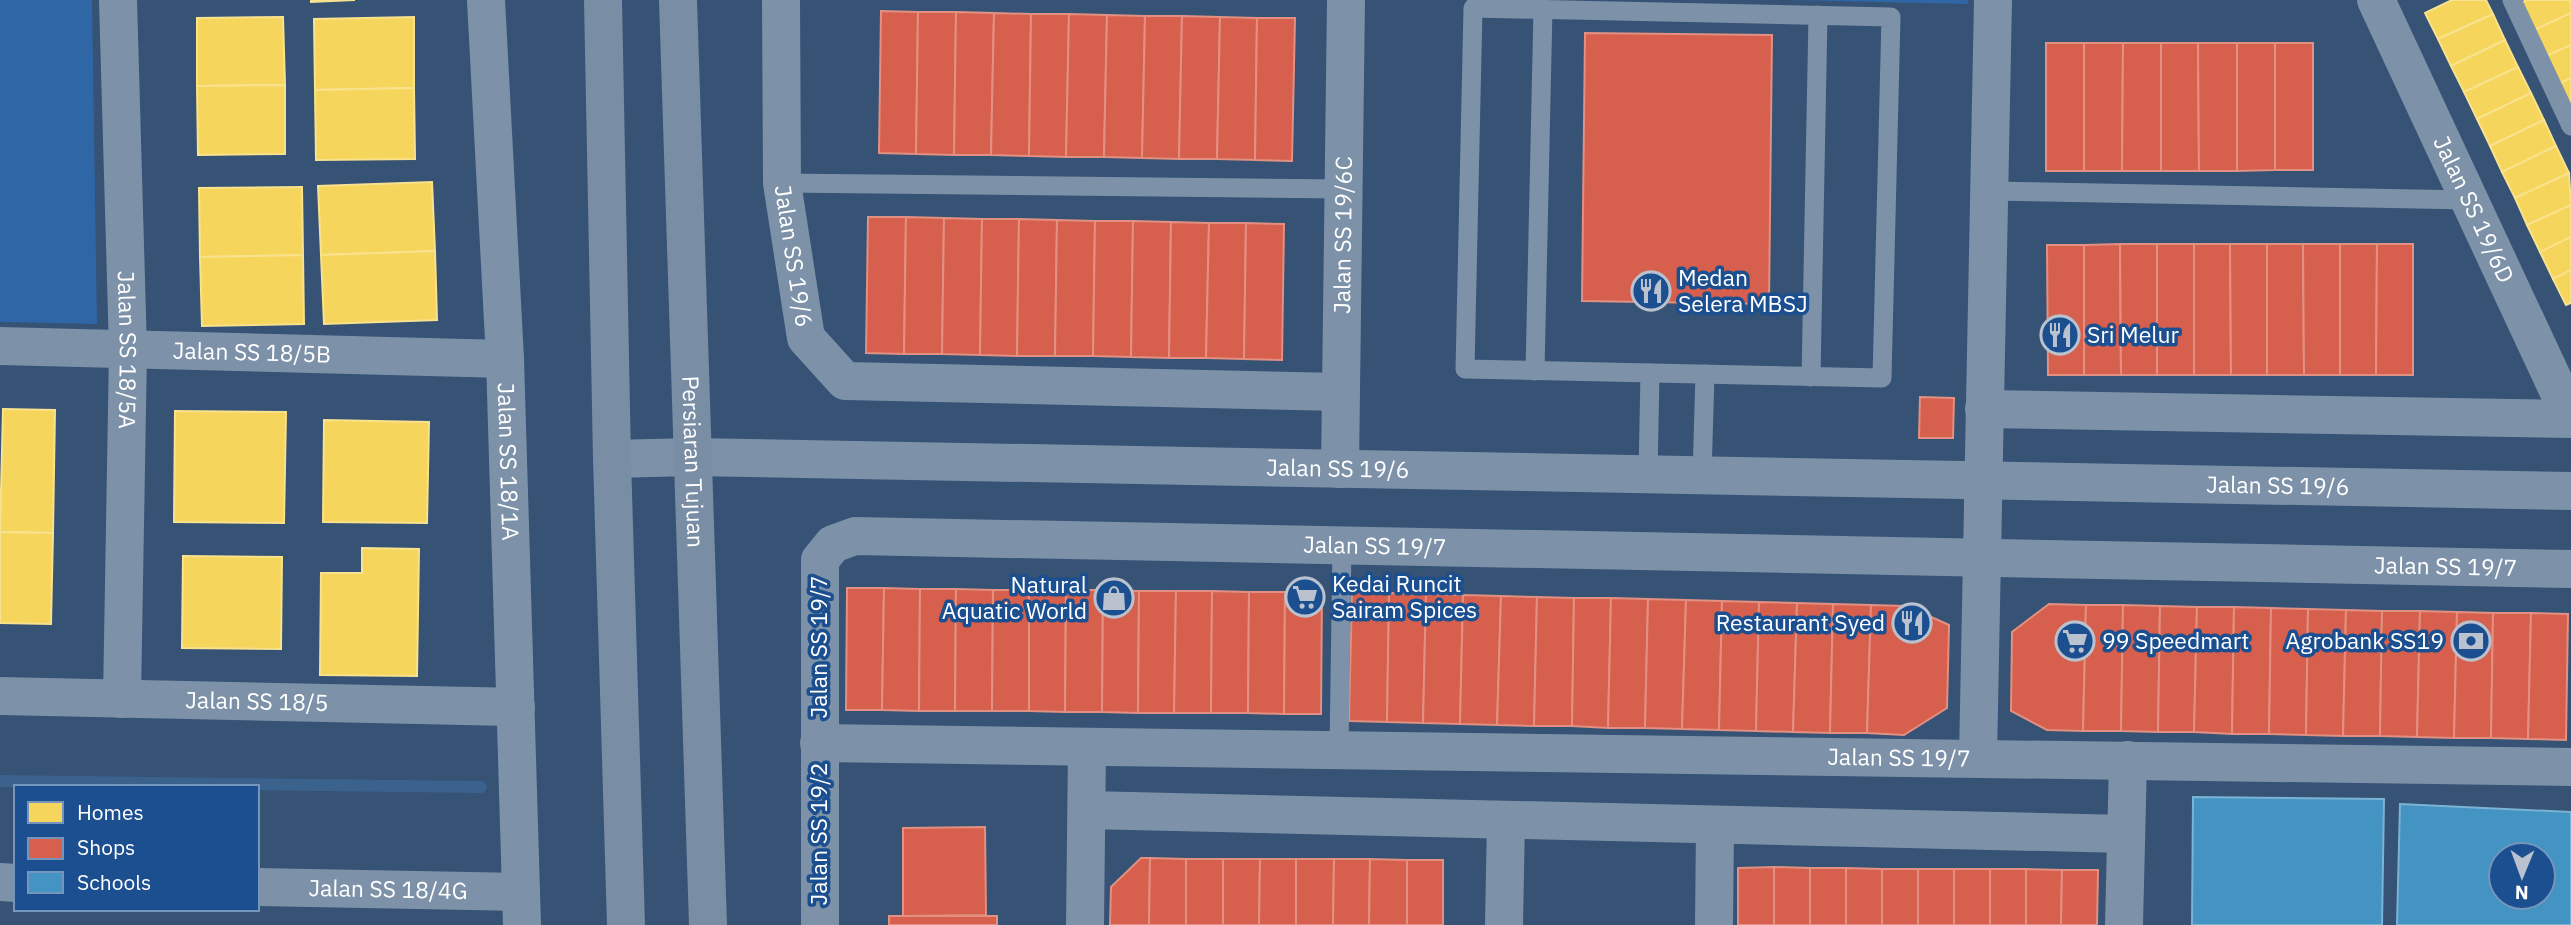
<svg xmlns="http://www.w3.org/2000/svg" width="2571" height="925" viewBox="0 0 2571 925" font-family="'IBM Plex Sans',sans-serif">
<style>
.green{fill:#2f66a5}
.homes{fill:#f6d55c;stroke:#f9e28d;stroke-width:2}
.shops{fill:#d6604d;stroke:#e29082;stroke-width:2}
.schools{fill:#4393c3;stroke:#7bb3d5;stroke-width:2;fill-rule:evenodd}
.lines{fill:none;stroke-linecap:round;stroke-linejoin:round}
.stream{stroke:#3b618d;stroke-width:12}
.service{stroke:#7d92a8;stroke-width:19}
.minor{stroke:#7d92a8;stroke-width:38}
.secondary{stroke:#798da4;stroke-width:38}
.labels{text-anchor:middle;stroke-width:7;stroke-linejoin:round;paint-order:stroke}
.street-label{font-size:23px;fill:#fff;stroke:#1b4f8f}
.poi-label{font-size:23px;fill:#fff;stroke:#1b4f8f;text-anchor:start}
</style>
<rect width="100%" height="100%" fill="#365274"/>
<g class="green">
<path d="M0,0h92l5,324 -97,-2z"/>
<path d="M1789,0h179v4z"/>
</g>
<g class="homes">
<path d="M311,0h44l-44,2z"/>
<path d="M2452,0h34l7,14 -55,25 -13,-26z"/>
<path d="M2527,0h44v13l-39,18 -12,-28z"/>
<path d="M2571,13v32l-27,12 -12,-26z"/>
<path d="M2493,14l12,26 -54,26 -13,-27z"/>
<path d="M283,17l2,68 -88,1v-68z"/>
<path d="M414,17v71l-99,2 -1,-71z"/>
<path d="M2505,40l13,27 -54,25 -13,-26z"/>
<path d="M2571,45v33l-14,7 -13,-28z"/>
<path d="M2518,67l13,26 -54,26 -13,-27z"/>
<path d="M2571,78v33l-14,-26z"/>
<path d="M285,85v69l-87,1 -1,-69z"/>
<path d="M414,88l1,71 -99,1 -1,-70z"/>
<path d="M2531,93l13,27 -54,26 -13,-27z"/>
<path d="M2544,120l12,26 -54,26 -12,-26z"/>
<path d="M2556,146l13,27 -54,25 -13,-26z"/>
<path d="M2569,173l2,32 -44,20 -12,-27z"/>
<path d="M432,182l3,69 -114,4 -3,-69z"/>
<path d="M302,187l1,68 -103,2 -1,-69z"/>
<path d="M2571,205v32l-31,15 -13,-27z"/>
<path d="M2571,237v33l-18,9 -13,-27z"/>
<path d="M435,251l2,69 -113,4 -3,-69z"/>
<path d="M303,255l1,69 -102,2 -2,-69z"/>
<path d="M2571,270v33l-5,2 -13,-26z"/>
<path d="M3,409l52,1 -2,123 -53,-1z"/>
<path d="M175,411l111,1 -2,111 -110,-1z"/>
<path d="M324,420l105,2 -2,101 -104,-1z"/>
<path d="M0,532l53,1 -2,91 -51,-1z"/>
<path d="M362,548l57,1 -2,127 -97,-1 1,-102h41z"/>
<path d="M183,556l99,1 -1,92 -99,-1z"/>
</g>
<g class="shops">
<path d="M881,11l37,1 -2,142 -37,-1z"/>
<path d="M918,12h38l-2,143 -38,-1z"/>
<path d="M956,12l38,1 -3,142h-37z"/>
<path d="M994,13l37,1 -2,142 -38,-1z"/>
<path d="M1031,14h38l-3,143 -37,-1z"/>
<path d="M1069,14l38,1 -3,142h-38z"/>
<path d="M1107,15l38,1 -3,142 -38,-1z"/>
<path d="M1145,16h37l-3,143 -37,-1z"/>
<path d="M1182,16l38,1 -3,142h-38z"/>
<path d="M1220,17l37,1 -2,142 -38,-1z"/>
<path d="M1257,18h38l-3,143 -37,-1z"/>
<path d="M1585,33l187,2 -3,269 -187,-3z"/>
<rect x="2046" y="43" width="38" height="128"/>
<path d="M2084,43h39l-1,128h-38z"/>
<path d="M2123,43h38v128h-39z"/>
<path d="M2161,43h37l1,128h-38z"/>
<path d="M2198,43h39v128h-38z"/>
<path d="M2237,43h38v127l-38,1z"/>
<rect x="2275" y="43" width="38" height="127"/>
<path d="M868,217h38l-2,137 -38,-1z"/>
<path d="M906,217l38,1 -2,136h-38z"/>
<path d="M944,218l38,1 -2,136 -38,-1z"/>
<path d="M982,219h37l-2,137 -37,-1z"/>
<path d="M1019,219l38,1 -2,136h-38z"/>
<path d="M1057,220l38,1 -2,135h-38z"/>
<path d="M1095,221h38l-2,136 -38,-1z"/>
<path d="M1133,221l38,1 -2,136 -38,-1z"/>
<path d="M1171,222l38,1 -3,135h-37z"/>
<path d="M1209,223h37l-2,136 -38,-1z"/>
<path d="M1246,223l38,1 -2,136 -38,-1z"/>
<path d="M2120,244l1,131h-37v-130z"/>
<path d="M2120,244h37v131h-36z"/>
<rect x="2157" y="244" width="37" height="131"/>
<path d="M2194,244h36l1,131h-37z"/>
<path d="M2230,244h37v131h-36z"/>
<path d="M2267,244h36l1,131h-37z"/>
<path d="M2303,244h37v131h-36z"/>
<path d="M2340,244h37l-1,131h-36z"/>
<path d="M2377,244h36v131h-37z"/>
<path d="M2047,245h37v130h-36z"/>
<path d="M1920,397l34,1 -1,40h-34z"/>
<path d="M847,588h37l-2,122h-36z"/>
<path d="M884,588l36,1 -1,122 -37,-1z"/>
<path d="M920,589h36l-1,122h-36z"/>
<path d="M956,589l37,1 -1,121h-37z"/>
<path d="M993,590h36v121h-37z"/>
<path d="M1029,590h37l-1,122 -36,-1z"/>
<path d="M1066,590h37l-1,122h-37z"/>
<path d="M1103,590l36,1 -1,122 -36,-1z"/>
<path d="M1139,591h37l-2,122h-36z"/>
<path d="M1176,591h36l-1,122h-37z"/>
<path d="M1212,591l37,1 -1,121h-37z"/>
<path d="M1249,592h36l-1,122 -36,-1z"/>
<path d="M1285,592h37l-1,122h-37z"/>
<path d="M1352,592l37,1 -2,129 -38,-1z"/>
<path d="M1389,593l37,1 -3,129 -36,-1z"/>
<path d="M1426,594l37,1 -3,129 -37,-1z"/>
<path d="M1463,595l38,1 -4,129 -37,-1z"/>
<path d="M1501,596l36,1 -3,129 -37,-1z"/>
<path d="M1537,597l37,1 -2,128h-38z"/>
<path d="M1574,598h37l-3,130 -36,-2z"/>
<path d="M1611,598l37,1 -3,129h-37z"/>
<path d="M1648,599l38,1 -4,129 -37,-1z"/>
<path d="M1686,600l36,1 -3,129 -37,-1z"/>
<path d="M1722,601l37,1 -3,129 -37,-1z"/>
<path d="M1759,602l38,1 -4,129 -37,-1z"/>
<path d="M1797,603l36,1 -3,129 -37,-1z"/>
<path d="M1833,604l38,1 -4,128h-37z"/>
<path d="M2049,604l37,1 -3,126 -36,-1 -36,-19 1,-79z"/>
<path d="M1871,605l36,1 42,19 -2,83 -43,27 -37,-2z"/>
<path d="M2086,605h37l-2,126h-38z"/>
<path d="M2123,605l37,1 -2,126 -37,-1z"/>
<path d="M2160,606l37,1 -3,125h-36z"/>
<path d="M2197,607h37l-2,127 -38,-2z"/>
<path d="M2234,607l37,1 -2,126h-37z"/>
<path d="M2271,608l37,1 -2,126 -37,-1z"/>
<path d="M2308,609l38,1 -3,126 -37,-1z"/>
<path d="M2346,610l36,1 -2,125h-37z"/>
<path d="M2382,611h38l-3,126 -37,-1z"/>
<path d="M2420,611l37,1 -3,126 -37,-1z"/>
<path d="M2457,612l36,1 -2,125h-37z"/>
<path d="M2493,613h38l-3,126 -37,-1z"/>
<path d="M2531,613l37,1 -2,126 -38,-1z"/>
<path d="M985,827l1,88 -83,1v-88z"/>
<path d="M1141,858h9l-1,67h-39l1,-38z"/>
<path d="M1150,858l36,1v66h-37z"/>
<rect x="1186" y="859" width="37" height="66"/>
<path d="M1223,859h37l-1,66h-36z"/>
<path d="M1260,859h36v66h-37z"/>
<path d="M1296,859h38l-1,66h-37z"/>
<path d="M1334,859h36l-1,66h-36z"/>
<path d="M1370,859l37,1v65h-38z"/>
<rect x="1407" y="860" width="36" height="65"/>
<path d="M1774,867v58h-36v-57z"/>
<path d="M1774,867l36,1v57h-36z"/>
<rect x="1810" y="868" width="36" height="57"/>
<path d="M1846,868l36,1v56h-36z"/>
<rect x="1882" y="869" width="36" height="56"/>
<rect x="1918" y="869" width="36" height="56"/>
<rect x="1954" y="869" width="36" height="56"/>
<rect x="1990" y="869" width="36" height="56"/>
<path d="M2026,869l36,1 -1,55h-35z"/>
<path d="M2062,870h36l-1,55h-36z"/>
<rect x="889" y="916" width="108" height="9"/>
</g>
<g class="schools">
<path d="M2193,797l191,2 -2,126h-190z"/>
<path d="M2400,804l171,8v113h-174zM2501,855h42v42h-42z"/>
</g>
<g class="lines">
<path class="stream" d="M0,781l481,6"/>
<g class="service">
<path d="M2512,0l59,126"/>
<path d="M1473,8l418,9 -9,361 -417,-9z"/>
<path d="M782,183l561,6"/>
<path d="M1990,191l479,9"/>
<path d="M1535,371l8,-362"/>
<path d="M1811,377l7,-362"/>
<path d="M1648,475l2,-102"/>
<path d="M1702,476l3,-102"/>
<path d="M1339,750l3,-205"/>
</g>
<g class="minor">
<path id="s1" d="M118,0l10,350 -6,349"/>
<path id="s2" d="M486,0l19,359 17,566"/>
<path id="s3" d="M781,0l1,183 24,155 39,43 496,11"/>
<path id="s4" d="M2376,0l195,418"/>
<path id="s5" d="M0,346l505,13"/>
<path d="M1984,409l587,10"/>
<path id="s6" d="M612,459l80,-2 1879,34"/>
<path id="s7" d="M1340,469l6,-469"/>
<path id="s8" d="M0,696l516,11"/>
<path id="s9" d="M819,743l1752,24"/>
<path d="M1978,758l15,-758"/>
<path d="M1087,810l1039,24"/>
<path d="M0,882l16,1"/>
<path id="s10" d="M257,887l264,5"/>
<path id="s11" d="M820,925v-365l13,-16 22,-8 1716,33"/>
<path d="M1085,925l2,-178"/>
<path d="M1504,925l2,-105"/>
<path d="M1714,925l1,-100"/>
<path d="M2124,925l4,-165"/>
</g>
<g class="secondary">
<path d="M603,0l9,459 14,466"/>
<path id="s12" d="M678,0l30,925"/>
</g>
</g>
<defs>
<g id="restaurant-ring" transform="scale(2.0125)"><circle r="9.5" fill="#1b4f8f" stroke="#b9c2ce" stroke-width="1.5"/><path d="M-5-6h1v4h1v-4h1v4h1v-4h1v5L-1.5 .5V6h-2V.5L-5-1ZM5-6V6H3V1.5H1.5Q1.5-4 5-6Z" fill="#b9c2ce"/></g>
<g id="supermarket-ring" transform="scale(2.0125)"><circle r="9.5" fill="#1b4f8f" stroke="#b9c2ce" stroke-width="1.5"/><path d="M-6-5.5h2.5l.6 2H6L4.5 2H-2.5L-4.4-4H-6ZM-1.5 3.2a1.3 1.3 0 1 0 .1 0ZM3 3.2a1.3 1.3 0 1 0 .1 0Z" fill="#b9c2ce"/></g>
<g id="shop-ring" transform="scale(2.0125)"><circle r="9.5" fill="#1b4f8f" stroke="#b9c2ce" stroke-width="1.5"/><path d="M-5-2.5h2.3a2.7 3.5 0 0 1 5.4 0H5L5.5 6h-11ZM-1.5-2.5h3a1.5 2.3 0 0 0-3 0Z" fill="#b9c2ce"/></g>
<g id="bank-ring" transform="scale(2.0125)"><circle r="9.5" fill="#1b4f8f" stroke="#b9c2ce" stroke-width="1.5"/><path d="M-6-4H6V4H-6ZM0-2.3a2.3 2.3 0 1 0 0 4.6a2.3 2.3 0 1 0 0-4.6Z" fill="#b9c2ce"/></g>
</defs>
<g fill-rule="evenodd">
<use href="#restaurant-ring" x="1651" y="291"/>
<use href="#restaurant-ring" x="2060" y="335"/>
<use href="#supermarket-ring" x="1305" y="597"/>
<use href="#shop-ring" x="1114" y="598"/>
<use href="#restaurant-ring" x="1912" y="623"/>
<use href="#supermarket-ring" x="2075" y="641"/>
<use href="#bank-ring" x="2471" y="641"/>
</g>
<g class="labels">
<g class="street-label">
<text dy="8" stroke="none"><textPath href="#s4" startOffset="231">Jalan SS 19/6D</textPath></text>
<text dy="8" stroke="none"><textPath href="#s7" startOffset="234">Jalan SS 19/6C</textPath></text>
<text dy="8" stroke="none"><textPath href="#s3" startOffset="257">Jalan SS 19/6</textPath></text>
<text dy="8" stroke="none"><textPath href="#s1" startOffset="350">Jalan SS 18/5A</textPath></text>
<text dy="8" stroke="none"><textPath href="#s5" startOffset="252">Jalan SS 18/5B</textPath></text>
<text dy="8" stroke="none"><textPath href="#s2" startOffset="462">Jalan SS 18/1A</textPath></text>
<text dy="8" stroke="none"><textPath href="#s12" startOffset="462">Persiaran Tujuan</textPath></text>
<text dy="8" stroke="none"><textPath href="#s6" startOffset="726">Jalan SS 19/6</textPath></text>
<text dy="8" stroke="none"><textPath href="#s6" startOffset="1666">Jalan SS 19/6</textPath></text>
<text dy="8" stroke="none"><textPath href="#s11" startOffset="929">Jalan SS 19/7</textPath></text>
<text dy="8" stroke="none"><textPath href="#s11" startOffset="2000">Jalan SS 19/7</textPath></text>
<text transform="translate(819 647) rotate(-90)" y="8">Jalan SS 19/7</text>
<text dy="8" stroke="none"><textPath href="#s8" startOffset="257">Jalan SS 18/5</textPath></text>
<text dy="8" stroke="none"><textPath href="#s9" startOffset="1080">Jalan SS 19/7</textPath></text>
<text transform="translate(819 834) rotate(-90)" y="8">Jalan SS 19/2</text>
<text dy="8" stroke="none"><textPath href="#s10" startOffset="131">Jalan SS 18/4G</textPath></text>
</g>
<g class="poi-label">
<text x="1678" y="286">Medan<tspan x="1678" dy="26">Selera MBSJ</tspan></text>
<text x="2087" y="343">Sri Melur</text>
<text x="1332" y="592">Kedai Runcit<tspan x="1332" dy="26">Sairam Spices</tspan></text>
<text x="1087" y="593" text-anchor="end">Natural<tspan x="1087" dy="26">Aquatic World</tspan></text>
<text x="1885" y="631" text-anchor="end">Restaurant Syed</text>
<text x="2102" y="649">99 Speedmart</text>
<text x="2444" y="649" text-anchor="end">Agrobank SS19</text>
</g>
</g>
<rect x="14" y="785" width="245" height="126" fill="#1b4f8f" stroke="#7695bc" stroke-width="2"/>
<rect x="28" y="802" width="35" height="21" fill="#f6d55c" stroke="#7695bc" stroke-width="2"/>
<text x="77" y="820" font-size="21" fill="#ffffff">Homes</text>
<rect x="28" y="838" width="35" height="21" fill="#d6604d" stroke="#7695bc" stroke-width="2"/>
<text x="77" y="855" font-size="21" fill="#ffffff">Shops</text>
<rect x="28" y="872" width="35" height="21" fill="#4393c3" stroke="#7695bc" stroke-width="2"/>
<text x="77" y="890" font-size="21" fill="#ffffff">Schools</text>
<g transform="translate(2522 876) rotate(181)"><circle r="33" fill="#1b4f8f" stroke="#7695bc" stroke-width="2"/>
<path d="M0-5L12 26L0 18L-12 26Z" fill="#b9c2ce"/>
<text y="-10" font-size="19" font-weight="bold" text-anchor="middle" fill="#ffffff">N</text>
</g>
</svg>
